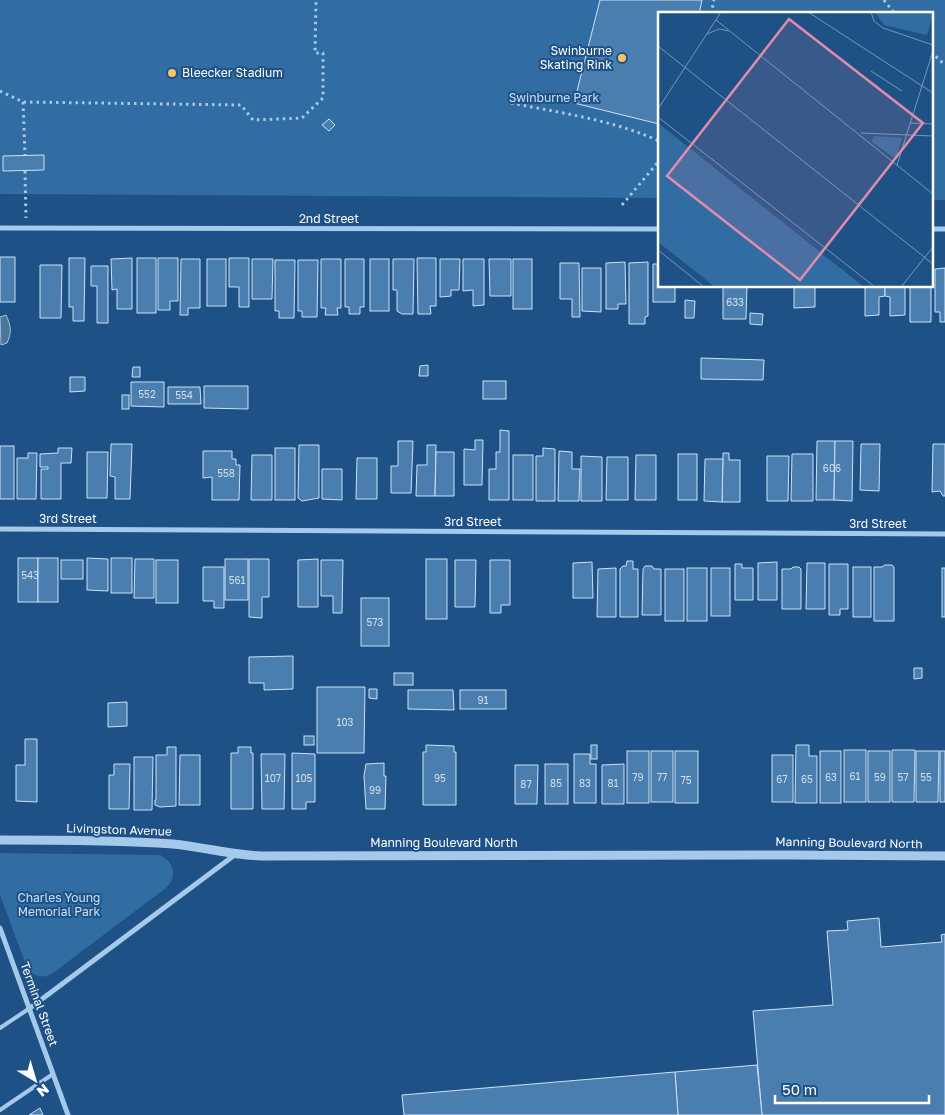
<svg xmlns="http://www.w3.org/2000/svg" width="945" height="1115" viewBox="0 0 945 1115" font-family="'Golos Text',sans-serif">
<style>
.green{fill:#316ca2}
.water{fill:#4e7498;stroke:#98c5ec}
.building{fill:#4a7eaf;stroke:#cae2f8}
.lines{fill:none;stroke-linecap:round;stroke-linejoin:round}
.path{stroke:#a5c9ea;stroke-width:3;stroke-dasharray:2.5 4;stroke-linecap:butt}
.service{stroke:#a5c9ea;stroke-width:4}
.minor{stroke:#a5c9ea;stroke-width:5}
.tertiary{stroke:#a5c9ea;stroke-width:9}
.poi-dot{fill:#fac464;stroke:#1e5185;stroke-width:2}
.labels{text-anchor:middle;stroke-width:4;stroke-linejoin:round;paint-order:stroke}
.number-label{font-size:10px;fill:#d2dfeb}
.poi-label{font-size:12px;fill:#fff;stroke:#1e5185;text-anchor:end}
.park-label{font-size:12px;fill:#cae2f8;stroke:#1e5185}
.street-label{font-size:12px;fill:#fff;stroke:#1e5185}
.inset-road{fill:none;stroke:#7897b6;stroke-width:1}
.view{fill:#e08cad;fill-opacity:0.15;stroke:#e08cad;stroke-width:2.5}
.inset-edge{fill:none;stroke:#fff;stroke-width:2.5}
</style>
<rect width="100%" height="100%" fill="#1e5185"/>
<g class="green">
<path d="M0,0h945v200h-14v-186h-272v184l-659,-4z"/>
<path d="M0,853l159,2c15,6 19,21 7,33l-113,85c-10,6 -19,4 -26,-5l-27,-73z"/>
</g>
<path class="water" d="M6,315c5,11 6,17 1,28l-6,2 -1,-28z"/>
<g class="building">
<path d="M600,0h102l-3,14h-40v110l-85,-21z"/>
<path d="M329,119l6,6 -6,6 -7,-6z"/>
<path d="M44,155v15l-41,1v-15z"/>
<rect x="0" y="257" width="15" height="45"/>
<path d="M69,258h16l-1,63h-11v-14h-4z"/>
<path d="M132,258v51h-15v-20l-5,1 -1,-31z"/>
<rect x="137" y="258" width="19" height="55"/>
<path d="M158,258h20v43h-8v9h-12z"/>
<path d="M229,258h20v49h-10v-20h-10z"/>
<path d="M417,258h19v48h-6l1,8h-13z"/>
<path d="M181,259h19v49h-12v7h-8z"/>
<rect x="207" y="259" width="19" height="47"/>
<path d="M252,259h21l-1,40h-20z"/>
<path d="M321,259h20v49h-4l1,7h-13l1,-7h-5z"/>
<path d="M345,259h19v48h-4v7h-11v-7h-4z"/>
<rect x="370" y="259" width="19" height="52"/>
<path d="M393,259h21l-1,55h-11l-5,-3v-21h-4z"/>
<path d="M440,259h20l-1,31h-8v6l-11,1z"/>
<path d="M463,259h21v46l-11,1v-16l-10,1z"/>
<path d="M489,259h22v37h-21z"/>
<rect x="513" y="259" width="19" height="50"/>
<path d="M275,260h20l-1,58h-15v-7h-4z"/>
<path d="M298,260h20l-1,57h-15v-6h-4z"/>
<path d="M625,262l1,42h-8v5h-12v-46z"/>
<path d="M648,262v54l-3,1v7h-16v-61z"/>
<path d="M560,263h19l1,54h-8v-18h-12z"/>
<path d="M653,264h6v22h16v16h-22z"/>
<path d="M40,265h22l-1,53h-21z"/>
<path d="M91,266h17v57h-11v-37h-6z"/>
<path d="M582,268h19v44l-19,-1z"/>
<path d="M945,268v54h-5v-10h-5v-43z"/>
<path d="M931,269v53h-21v-36h21z"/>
<path d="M723,286h24l-1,33h-23z"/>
<path d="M794,286h21v21l-21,1z"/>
<path d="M865,286h20v10l-6,1v18l-14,1z"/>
<path d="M885,286h20v29l-15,1v-19l-5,-1z"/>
<path d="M685,300l10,1 -1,17h-9z"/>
<path d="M750,313l13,1 -1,11 -12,-1z"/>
<path d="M701,358l63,2 -1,20 -62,-1z"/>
<path d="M428,365v11h-9l1,-10z"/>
<path d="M133,367h7v10h-8z"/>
<path d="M70,377h15v14l-15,1z"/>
<rect x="483" y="381" width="23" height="18"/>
<path d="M131,382h33v25l-33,-1z"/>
<path d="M204,386h44v23l-44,-1z"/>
<path d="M168,387h32l1,17h-33z"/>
<rect x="122" y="395" width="7" height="14"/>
<path d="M500,430l9,1v69h-20v-31h7v-17h4z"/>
<path d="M475,440h8l-1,45h-18v-36l11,1z"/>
<path d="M398,441h15l-2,52h-20v-27h7z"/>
<path d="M817,441h18l-1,59h-18z"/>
<path d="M835,441h18l-1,60 -18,-1z"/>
<path d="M111,444h21l-2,55h-15v-22l-5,-1z"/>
<path d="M861,444h19l-1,47 -19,-1z"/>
<path d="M933,444h12v52h-2l-3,-5 -8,1z"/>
<path d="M299,445h20v53l-17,3 -4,-3z"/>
<path d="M427,445h9l-1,51h-19l1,-31h10z"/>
<rect x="0" y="446" width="14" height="53"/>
<path d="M58,448h14l-1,15h-10v36h-20v-30h7v-2h-8v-13l18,-1z"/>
<rect x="275" y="448" width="20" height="52"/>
<path d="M543,448l12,1v52h-19v-45h7z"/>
<path d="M203,451h29v8h4v6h4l-1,35h-27v-23l-9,1z"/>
<path d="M559,451l13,1v17h8l-1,32h-21z"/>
<path d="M87,452h21l-1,46h-20z"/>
<path d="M436,452h18v44h-19z"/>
<path d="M28,453h9l-1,46h-19v-41h11z"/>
<path d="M723,453h6v7h11v42h-18z"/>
<rect x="678" y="454" width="19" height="46"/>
<path d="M792,454h21v47h-22z"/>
<path d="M252,455h20v45h-21z"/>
<rect x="513" y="455" width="20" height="45"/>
<path d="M636,455h20v45h-21z"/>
<path d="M581,456l21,1v44h-21z"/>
<path d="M767,456h22l-1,45h-21z"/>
<path d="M607,457h21v43h-22z"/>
<path d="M357,458h20v41h-21z"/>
<path d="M705,459h18l-1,43 -18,-1z"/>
<path d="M322,469h20v31l-20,-1z"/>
<rect x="18" y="558" width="20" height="44"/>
<rect x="38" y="558" width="20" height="44"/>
<path d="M87,558l21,1v32l-21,-1z"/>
<rect x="111" y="558" width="21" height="35"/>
<path d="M135,559h19v39h-20z"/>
<rect x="225" y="559" width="23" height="41"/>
<path d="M249,559h20v38h-7v21l-13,-1z"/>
<path d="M318,559v48h-20v-47z"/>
<rect x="426" y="559" width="21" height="60"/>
<rect x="61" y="560" width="22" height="19"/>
<rect x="156" y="560" width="22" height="43"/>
<path d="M321,560h22l-1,53h-9v-17h-12z"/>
<path d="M455,560h21l-1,47h-20z"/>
<path d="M490,560h20v45h-9v8h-11z"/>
<path d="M627,561h6v8h5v48h-18v-48l3,-3h3z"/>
<path d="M592,562l1,36h-20v-35z"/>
<path d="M777,562v38h-19v-37z"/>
<path d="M807,563h18v46h-19z"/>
<path d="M735,564h7v4h11v32h-18z"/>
<path d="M829,564h19v45h-8v6h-11z"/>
<path d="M885,565h7l2,2v54h-20v-54h8z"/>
<path d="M645,566h7l2,3h7v46h-19l1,-46z"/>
<path d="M203,567h21v41h-10v-7h-11z"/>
<path d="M793,567h6l2,2v40h-19v-40h9z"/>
<rect x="853" y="567" width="18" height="50"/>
<path d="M616,568v49h-19l1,-48z"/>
<rect x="687" y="568" width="20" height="53"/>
<rect x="711" y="568" width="19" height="48"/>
<rect x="942" y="568" width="3" height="49"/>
<rect x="665" y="569" width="19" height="52"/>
<rect x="361" y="598" width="28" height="48"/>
<path d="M293,656v33l-29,1v-7h-15v-26z"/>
<path d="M914,668h8v10l-8,1z"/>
<rect x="394" y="673" width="19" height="12"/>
<path d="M317,687h48l-1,66h-47z"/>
<path d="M369,689h8v10l-8,-1z"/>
<path d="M408,690h45l1,20 -46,-1z"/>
<rect x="460" y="690" width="46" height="19"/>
<path d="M127,702v24l-19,1v-24z"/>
<rect x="304" y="736" width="10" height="9"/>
<path d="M25,739h12v63l-21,-1v-36h9z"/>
<path d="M426,745l28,1v6h2v53h-33v-53h3z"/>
<rect x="591" y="745" width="6" height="14"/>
<path d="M796,745h13v11h8v47h-22z"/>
<path d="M167,747h9v59l-16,1 -5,-2v-5h1v-45h11z"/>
<path d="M238,747h13v6h2v56h-22v-56h7z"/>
<rect x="844" y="750" width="22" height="52"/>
<path d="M892,750h23l-1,52h-22z"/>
<rect x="627" y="751" width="22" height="52"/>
<rect x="651" y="751" width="22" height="51"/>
<rect x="675" y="751" width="23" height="52"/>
<rect x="820" y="751" width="21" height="52"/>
<rect x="868" y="751" width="22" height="51"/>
<path d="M916,751h23l-1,51h-22z"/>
<rect x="940" y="751" width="5" height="51"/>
<path d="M292,753l23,1v48h-9v7h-14z"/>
<path d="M261,754h24l-1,55h-22z"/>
<path d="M574,754h16v10h6v39h-22z"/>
<path d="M180,755h20v50h-21z"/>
<rect x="772" y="755" width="21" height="47"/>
<path d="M134,757h19l-1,53h-18z"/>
<path d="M384,763v13h2l-1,33h-19l-2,-33 2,-12z"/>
<path d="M114,764h16l-1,45h-20v-34h5z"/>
<rect x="545" y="764" width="23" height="40"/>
<path d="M624,764v40h-22v-39z"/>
<path d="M515,765h23l-1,39h-22z"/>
<path d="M879,918l2,29 61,-5 -1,-7 4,-1v181h-183l-9,-104 80,-6 -6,-74 21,-1 -1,-9z"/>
<path d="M757,1065l5,50h-84l-3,-43z"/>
<path d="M675,1072l3,43h-274l-2,-20z"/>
<path d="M40,1108l3,7h-14z"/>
</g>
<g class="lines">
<g class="path">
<path d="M884,0l11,14"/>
<path d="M711,14l3,-14"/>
<path d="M931,52l14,13"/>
<path d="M0,91l23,11 218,3 12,15 49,-2 21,-20v-45h-8l1,-53"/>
<path d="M23,102l2,53"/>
<path d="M511,103c50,10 102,17 148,38"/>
<path d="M25,171l1,47"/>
<path d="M622,205l37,-44"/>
</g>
<g class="service">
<path d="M0,1028l30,-20"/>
<path d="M0,1110l53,-36"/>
</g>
<g class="minor">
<path d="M0,228l659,1"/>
<path d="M931,229h14"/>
<path d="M0,529l945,5"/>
<path d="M0,928l68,187"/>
<path d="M30,1008l206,-154"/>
</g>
<path class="tertiary" d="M0,840c58,0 115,0 173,4 30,3 58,11 88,12l531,-1 153,1"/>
</g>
<g class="poi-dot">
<circle cx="622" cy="58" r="5"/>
<circle cx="172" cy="73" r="5"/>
</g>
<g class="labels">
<g class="number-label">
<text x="735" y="306">633</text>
<text x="147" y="398">552</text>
<text x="184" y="399">554</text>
<text x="832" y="472">606</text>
<text x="226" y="477">558</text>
<text x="30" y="579">543</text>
<text x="237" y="584">561</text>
<text x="375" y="626">573</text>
<text x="483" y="704">91</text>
<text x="345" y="726">103</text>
<text x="855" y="780">61</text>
<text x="638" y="781">79</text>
<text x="662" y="781">77</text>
<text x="831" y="781">63</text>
<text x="880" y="781">59</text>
<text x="903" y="781">57</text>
<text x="926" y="781">55</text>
<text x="273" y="782">107</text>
<text x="304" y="782">105</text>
<text x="440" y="782">95</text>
<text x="782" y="783">67</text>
<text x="807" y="783">65</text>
<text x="686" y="784">75</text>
<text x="556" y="787">85</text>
<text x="585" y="787">83</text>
<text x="613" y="787">81</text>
<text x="526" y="788">87</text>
<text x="375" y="794">99</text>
</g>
<g class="poi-label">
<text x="612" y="55">Swinburne<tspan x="612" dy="14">Skating Rink</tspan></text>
<text x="182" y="77" text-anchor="start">Bleecker Stadium</text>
</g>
<g class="park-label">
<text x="554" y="102">Swinburne Park</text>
<text x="59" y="902">Charles Young<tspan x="59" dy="14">Memorial Park</tspan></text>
</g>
<g class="street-label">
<text x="329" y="223">2nd Street</text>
<text x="68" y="523">3rd Street</text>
<text x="473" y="526">3rd Street</text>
<text x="878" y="528">3rd Street</text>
<text transform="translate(119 830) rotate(2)" y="4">Livingston Avenue</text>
<text x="444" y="847">Manning Boulevard North</text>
<text transform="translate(849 843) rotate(1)" y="4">Manning Boulevard North</text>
<text transform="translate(39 1004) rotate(70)" y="4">Terminal Street</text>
</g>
</g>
<g transform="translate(658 12)">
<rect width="275" height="275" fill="#1e5185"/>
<path d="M217,0h58v3l-6,20 -43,-10zM0,111l206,164h-149l-57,-45zM216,124l28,2 -6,21 -24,-17z" fill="#316ca2"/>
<path class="inset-road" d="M150,0l125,81M213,0l3,9 9,7 50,17M58,8l217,174M49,22l12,-5 10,2M0,34l275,218M213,59l31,20M0,97l63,-97M0,105l217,170M253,111l22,1M203,121l72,3M239,153l36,-114M0,238l46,37M243,275l32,-40"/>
<path class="view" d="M131,7l134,104 -123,157 -133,-104z"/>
<rect width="275" height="275" class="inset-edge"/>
</g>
<g transform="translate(35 1080) rotate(142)" stroke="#1e5185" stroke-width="4" paint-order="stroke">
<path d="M0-4L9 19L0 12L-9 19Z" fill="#ffffff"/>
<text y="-8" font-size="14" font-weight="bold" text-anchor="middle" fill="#ffffff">N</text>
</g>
<path d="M775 1095v8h154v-8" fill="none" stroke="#ffffff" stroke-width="2.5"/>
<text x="782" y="1095" font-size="15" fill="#ffffff" stroke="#1e5185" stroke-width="4" paint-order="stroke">50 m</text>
</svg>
